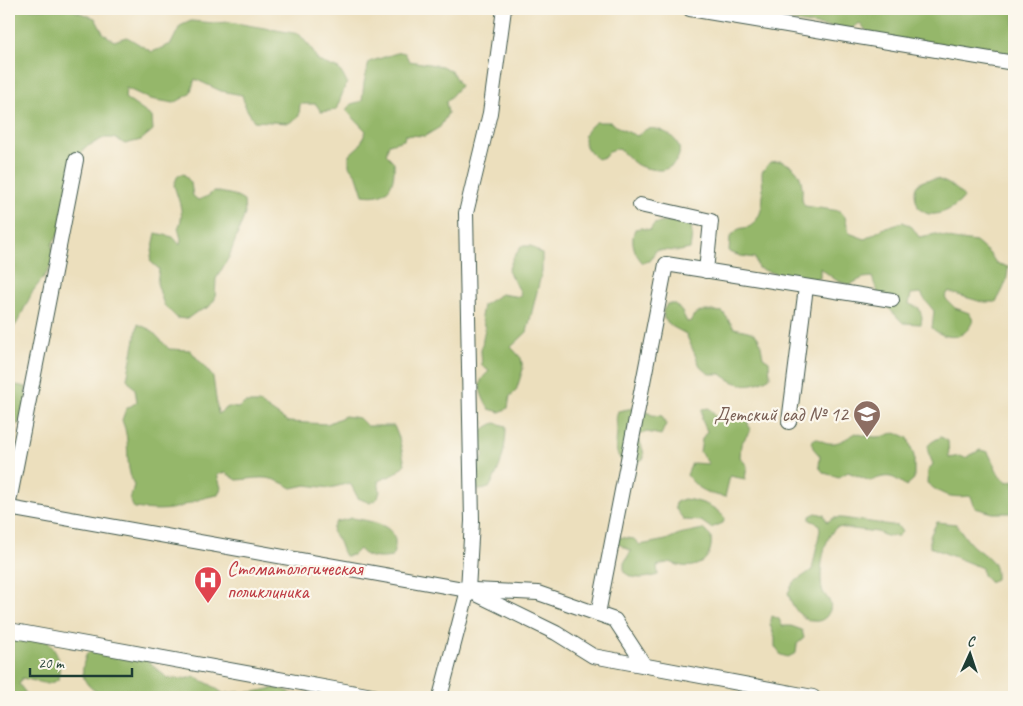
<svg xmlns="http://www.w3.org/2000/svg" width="1023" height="706" viewBox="0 0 1023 706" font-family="Caveat,sans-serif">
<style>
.forest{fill:#95b76b;stroke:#5a7a50}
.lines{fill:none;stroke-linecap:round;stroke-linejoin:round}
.lane-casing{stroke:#3e5549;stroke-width:16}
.lane{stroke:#fff;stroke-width:14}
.labels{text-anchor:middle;stroke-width:4.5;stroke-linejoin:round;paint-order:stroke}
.education-label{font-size:20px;fill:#785e54;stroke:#fbf7ec;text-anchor:end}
.health-label{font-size:20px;fill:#be3a42;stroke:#fbf7ec;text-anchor:start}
</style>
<rect width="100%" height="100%" fill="#fbf7ec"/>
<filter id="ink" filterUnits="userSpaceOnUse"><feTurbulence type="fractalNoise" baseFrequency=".02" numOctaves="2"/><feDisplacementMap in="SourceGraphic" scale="10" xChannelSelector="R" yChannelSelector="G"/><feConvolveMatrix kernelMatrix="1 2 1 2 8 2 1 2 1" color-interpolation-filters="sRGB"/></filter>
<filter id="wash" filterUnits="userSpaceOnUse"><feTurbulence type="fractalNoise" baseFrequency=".0096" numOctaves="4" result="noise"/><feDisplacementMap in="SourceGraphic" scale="20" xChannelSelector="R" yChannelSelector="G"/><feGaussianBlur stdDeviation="1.12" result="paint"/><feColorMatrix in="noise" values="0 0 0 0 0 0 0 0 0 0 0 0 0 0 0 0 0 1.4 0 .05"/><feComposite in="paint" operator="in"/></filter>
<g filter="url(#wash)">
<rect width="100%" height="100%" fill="#ecdfbd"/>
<g class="forest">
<path d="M9,9h60l26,9 8,15 11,8 13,-4 25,15 19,-8 9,-18 11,-5 24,2 15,-1 69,12 12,14 7,13 21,8 8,13 -11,28 -15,2 -5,-8h-16l-1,12 -10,7 -35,-2 -8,-13 -4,-13 -21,-4 -26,-12 -5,15 -16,9 -24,-4 -24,-11 -1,10 27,19 1,13 -12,10 -16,4 -11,-6h-10l-20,10 -8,12 -7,58 -17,26 1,17 -6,12 -14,18 -16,32 -8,11z"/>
<path d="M743,9h271v54l-20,-3 -18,-11 -20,4 -82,-13 -14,-17 -11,7 -59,-9 -43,-10z"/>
<path d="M400,52l5,1 4,8 33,5 10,6 8,14 -14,16 2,11 -8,14 -15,9 -20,-1 -1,5 -15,4 -3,10 8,8c1,23 -5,37 -31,33l-6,-19 -8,-10v-11l11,-10 6,-14 -20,-21 5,-6 11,-3 2,-18 5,-21z"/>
<path d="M596,122h14l11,7 16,7c3,-2 7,-6 10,-7 11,-3 29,7 32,18 3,13 -10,24 -21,23 -7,-1 -16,-2 -22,-6 -7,-5 -12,-11 -18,-16l-9,3 -4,6 -8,2c-15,-13 -19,-24 -1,-37z"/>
<path d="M781,161c13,5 20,11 21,26 1,8 -2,12 3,19l35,5 5,6 4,16 16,6 21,-12 17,-5 9,5 7,10 17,-3 17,5 23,3 14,12 6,9 12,4c0,14 -5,23 -12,35h-14l-34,-10 -3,6 10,10 14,5 4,7c-7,20 -27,21 -41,8l2,-17 -9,-11 -4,-7 -10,1 -2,10 10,4 3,9 -1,7 -18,-1 -23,-24 -8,-22 -9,1 -14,7 -13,-5 -16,-12v10c-18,6 -45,-4 -62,-10l-3,-10 -14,-2 -12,-4 1,-15c2,-2 6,-7 9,-8 5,-2 9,0 14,-5 14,-14 9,-35 9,-52l8,-10z"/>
<path d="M184,174l7,9 2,13 5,4 10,-4 6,-5 20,4 10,6 1,13 -16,43 -13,22 -1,20 -6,8 -14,6 -8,6 -10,-1 -13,-13 -7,-22 2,-14 -9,-8 6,-28 17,4 7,8 1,-6 -3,-11c8,-14 0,-28 -4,-43l4,-10z"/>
<path d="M937,179c11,4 19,8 27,18 -6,9 -23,19 -35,17 -3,0 -7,-4 -10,-5 -8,-21 -5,-29 18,-30z"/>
<path d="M675,220l16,5 1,10 -2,14 -10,2 -24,-1 -5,10 -8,3c-9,-9 -13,-22 -8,-34l6,-1 9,2 4,-6z"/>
<path d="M522,246h9l11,8v17l-15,61 -16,15 10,11 2,11 -7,22 -6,5 -2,12 -8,4 -11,-3c-4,-7 -12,-20 -8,-28 1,-3 5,-7 8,-10l-7,-5 -1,-15 4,-23 -4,-11 2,-12 18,-11 20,3 -1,-6 -12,-20 5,-13z"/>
<path d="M667,304h8l7,8 5,10 5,-1 1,-5c8,-7 20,-5 30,-4l11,16c24,5 25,4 29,29l6,4 1,16c-18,11 -33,10 -49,-3h-12l-9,-8 -14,-32 -13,-7 -9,-8 -1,-8z"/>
<path d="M138,324l13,6 18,19 21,1 23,27 5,37 10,-7 10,1 7,-5h15l28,19 39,2 18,-8 14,2 8,8h27l5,12 6,26 -10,10 -17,7 2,10 -2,7 -8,5 -12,-5 -8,-15 -20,5 -24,-3 -14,3c-25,-14 -29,-10 -55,-8l-11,-7 -9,1 4,14 -3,7c-13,2 -21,5 -33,10 -16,7 -35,5 -51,3l-4,-8 4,-15c-11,-23 -2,-42 -12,-65l4,-11 11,-7 -2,-13 -8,-10z"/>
<path d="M16,385l10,2c0,19 3,33 -17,42v-39z"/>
<path d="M639,407l13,8 10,1 4,8 -5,11 -14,-3 -9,3c2,9 6,14 6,23l-9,7 -7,2c-15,-14 -12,-18 -11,-36 0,-8 -2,-12 1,-20z"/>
<path d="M709,408l10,13 21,-7 7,5 3,12 -9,13 -1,13 7,9 -2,13 -15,-3 -5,21c-17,-3 -28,-8 -38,-22l5,-12 17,1 -9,-12 2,-13 5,-8 -5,-11v-11z"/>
<path d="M495,423l11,3c0,23 -5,42 -17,62l-9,2 -9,-5v-12l7,-5 6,-13c-10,-16 -6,-25 11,-32z"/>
<path d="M856,433c6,2 14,4 20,4 16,0 13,-9 32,1l6,18v23l-8,7c-15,-12 -19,-11 -36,-5l-22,-9 -9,5 -15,-4 -5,-6 1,-11 -7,-8 -1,-7 4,-3c17,10 24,4 40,-5z"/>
<path d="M941,437l7,4 1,17 11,-2 5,2 15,-8 8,2 12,25 8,5 6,-2v33h-21l-18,-5 -4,-12c-21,2 -28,0 -44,-13l1,-12 5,-7c-6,-16 -11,-18 8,-27z"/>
<path d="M684,499c16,2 30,6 41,19l-2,5 -12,5 -10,-7 -17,-1 -9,-12 1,-6z"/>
<path d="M816,513l8,2 3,7 7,-4h8l56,8 4,6 -4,4h-12l-9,-4 -40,-5c-14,10 -18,46 -15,62 2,8 11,11 8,21 -7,19 -28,11 -36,-3 -3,-4 -4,-9 -6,-14l5,-10 19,-13 8,-40 -1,-6 -9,-4v-4z"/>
<path d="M352,518c24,4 53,8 40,39 -11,2 -26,2 -33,-8l-6,6 -8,1c-4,-6 -4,-11 -7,-16 -5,-9 -9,-7 -2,-18z"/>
<path d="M937,522l19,2c6,8 11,17 18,23 13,11 23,12 22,32l-7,3 -6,-7 -1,-7 -52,-21v-11z"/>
<path d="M703,529l8,8c3,26 -19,36 -41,25l-13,4 1,9c-11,3 -24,6 -34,-3v-9l7,-12 -14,-8 2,-6 15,2 6,6 26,-5 13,-6z"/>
<path d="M772,616l7,3 3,7h9l11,4 2,8 -7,6 -1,9 -8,4 -7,-2 -6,-8v-10l-5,-12z"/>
<path d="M21,637l27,4c12,17 13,19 10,39l-10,4 -26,-6 -3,6 6,8 -1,5h-15v-54z"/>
<path d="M96,650l49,8 22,20 16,1 12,-2 16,8 13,9c10,-3 18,-1 28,-2 22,-2 23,-10 45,5h-192c-22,-12 -27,-21 -18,-44z"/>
</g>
</g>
<g filter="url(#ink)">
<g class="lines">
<g class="lane-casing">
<g id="lane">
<path d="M690,9l324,54"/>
<path d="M640,205l71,16 -5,50"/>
<path d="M789,422l17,-135"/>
<path d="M9,502l67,-342"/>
<path d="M9,508l459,82 88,43 37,23 220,41"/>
<path d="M474,590l64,3 77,27 30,46"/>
<path d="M598,614l68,-350 226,36"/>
<path d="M9,630l369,67"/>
<path d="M440,697l28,-107 4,-69 -6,-308 24,-100 14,-104"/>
</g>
</g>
<use href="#lane" class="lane"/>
</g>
</g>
<defs>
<g id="school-pin" transform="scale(1.4375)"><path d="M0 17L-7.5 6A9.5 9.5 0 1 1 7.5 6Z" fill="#8d6e63" stroke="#fbf7ec"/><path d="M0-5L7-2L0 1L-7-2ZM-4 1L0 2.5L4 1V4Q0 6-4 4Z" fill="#fff"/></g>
<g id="hospital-pin" transform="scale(1.4375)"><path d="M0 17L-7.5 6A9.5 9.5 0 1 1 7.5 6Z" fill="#e0444e" stroke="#fbf7ec"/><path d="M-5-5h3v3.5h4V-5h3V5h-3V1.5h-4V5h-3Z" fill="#fff"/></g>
</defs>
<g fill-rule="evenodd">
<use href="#school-pin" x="867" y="414"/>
<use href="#hospital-pin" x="208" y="580"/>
</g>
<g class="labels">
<g class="education-label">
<text x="848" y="421">Детский сад № 12</text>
</g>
<g class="health-label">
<text x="227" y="575">Стоматологическая<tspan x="227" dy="23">поликлиника</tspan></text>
</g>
</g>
<rect width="1023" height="706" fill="none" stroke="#fbf7ec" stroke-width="30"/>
<g transform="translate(970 654) rotate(3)" stroke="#fbf7ec" stroke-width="4" paint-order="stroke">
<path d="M0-4L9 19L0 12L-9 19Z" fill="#1f3d34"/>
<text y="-8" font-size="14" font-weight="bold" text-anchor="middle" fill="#1f3d34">С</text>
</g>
<path d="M30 668v8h102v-8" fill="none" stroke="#1f3d34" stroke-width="2.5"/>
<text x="38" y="668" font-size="15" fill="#1f3d34" stroke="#fbf7ec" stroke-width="4" paint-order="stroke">20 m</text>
</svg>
